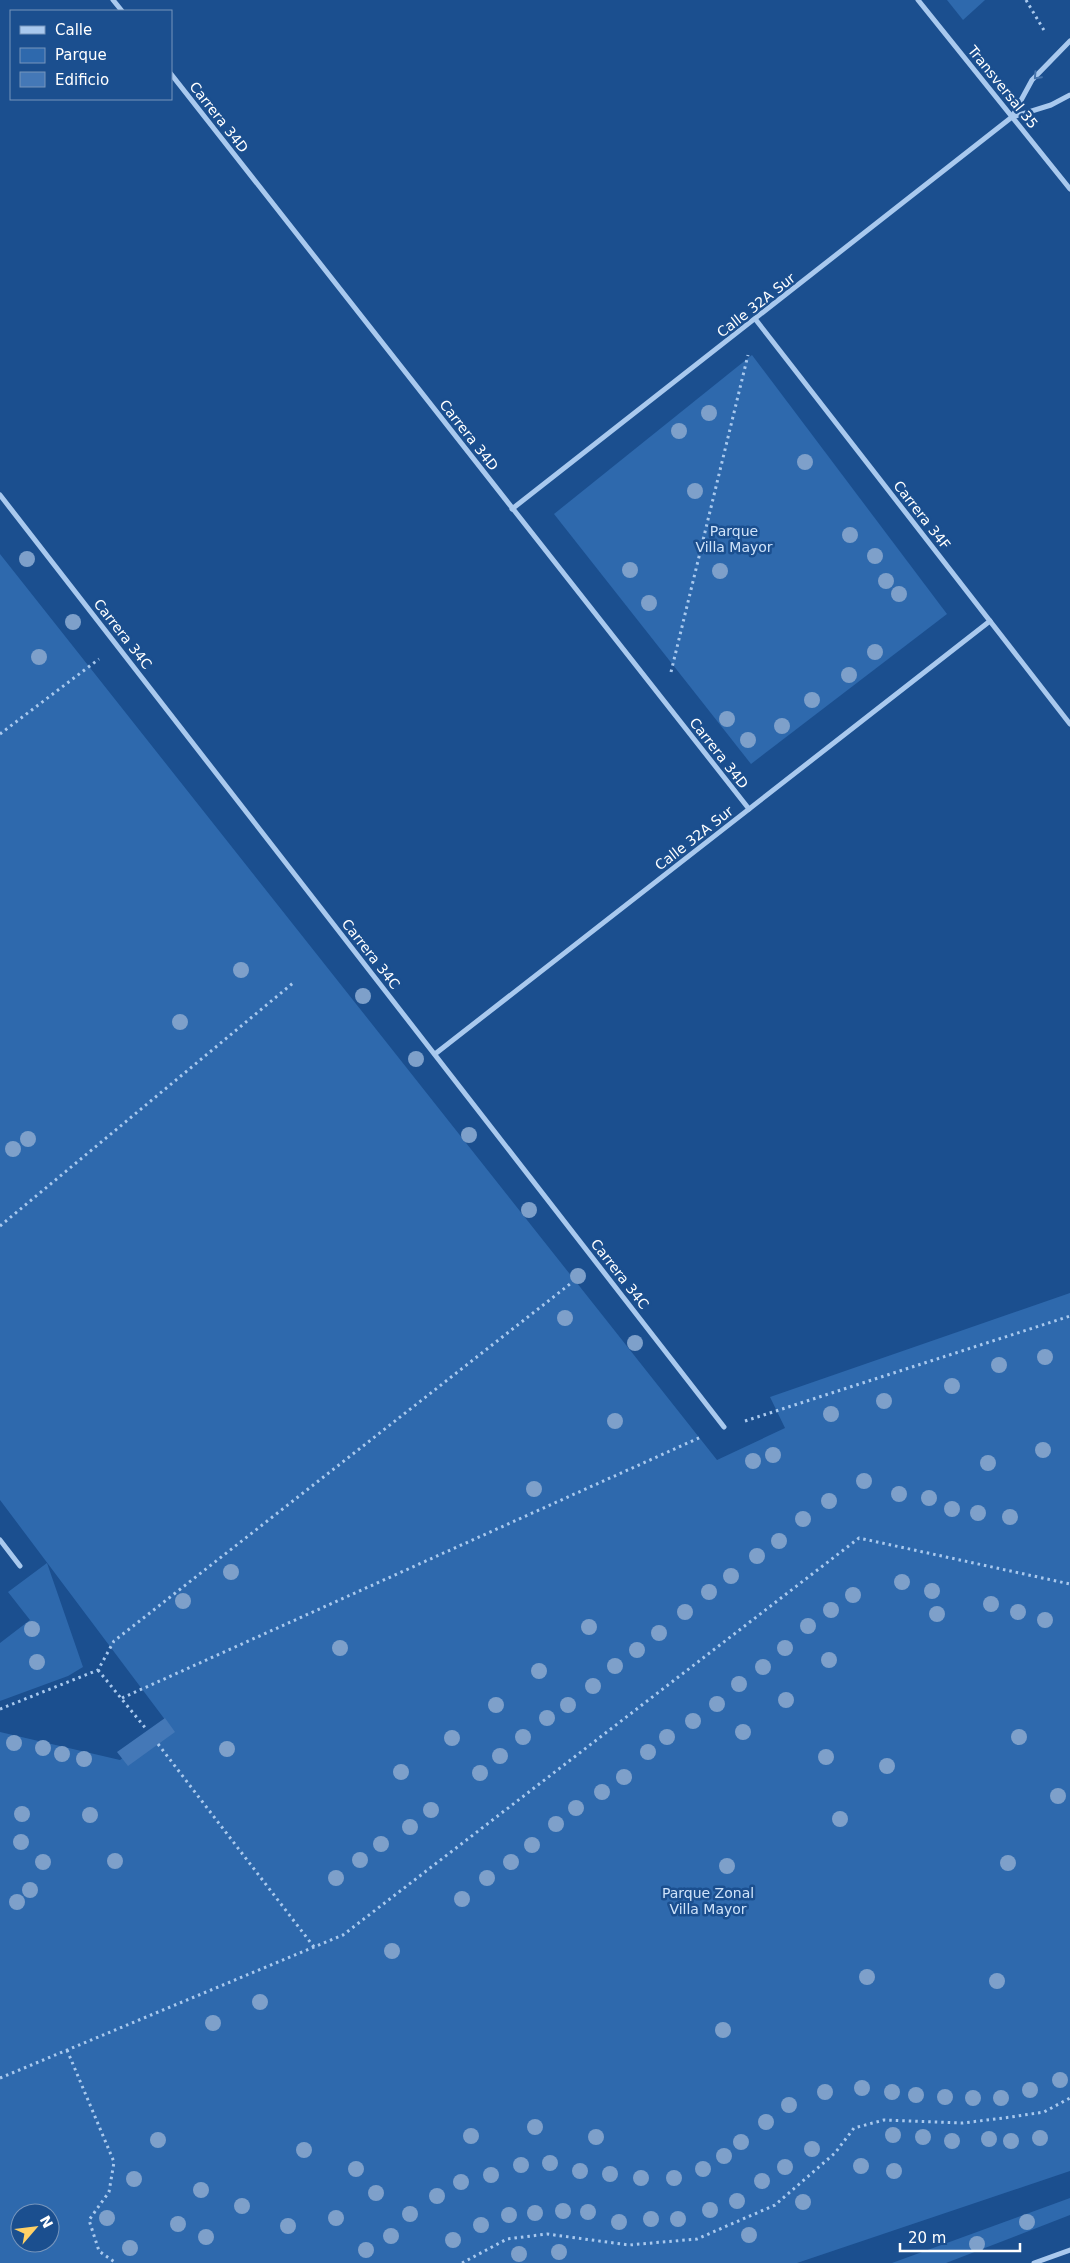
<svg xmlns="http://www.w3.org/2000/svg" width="1070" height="2263" viewBox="0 0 1070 2263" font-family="'DejaVu Sans',sans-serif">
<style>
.green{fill:#2e69ad;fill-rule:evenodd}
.building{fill:#4478b7}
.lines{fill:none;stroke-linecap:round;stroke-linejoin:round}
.path{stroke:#a9c9ee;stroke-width:3;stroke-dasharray:2.5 4;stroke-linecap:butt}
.minor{stroke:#a9c9ee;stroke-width:5}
.tree{fill:#7ea0ca}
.oneway{stroke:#4674ac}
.labels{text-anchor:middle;stroke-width:5;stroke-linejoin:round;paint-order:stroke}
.street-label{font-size:14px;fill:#fff;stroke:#1b4f8f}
.park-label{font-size:14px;fill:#cfe3fa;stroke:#1b4f8f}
</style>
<rect width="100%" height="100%" fill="#1b4f8f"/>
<g class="green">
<path d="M947,0h38l-22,20z"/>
<path d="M752,355l195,259 -196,150 -197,-250z"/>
<path d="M0,554l717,906 68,-32 -15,-31 300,-104v878l-273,92h-797v-531l120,28 49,-35 -169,-225zM20,2213h30v30h-30z"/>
<path d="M47,1563l36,104 -15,9 -68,25v-58l30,-23 -22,-28z"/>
<path d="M1070,2198v17l-124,48h-54z"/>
</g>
<path class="building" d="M165,1718l10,14 -47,34 -11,-14z"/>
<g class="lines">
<g class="path">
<path d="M1026,0l19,32"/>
<path d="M671,672l77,-317"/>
<path d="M0,734l99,-75"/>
<path d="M0,1226l293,-243"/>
<path d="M745,1421l325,-105"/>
<path d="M98,1670l49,60"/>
<path d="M122,1698l579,-261"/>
<path d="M0,1709l98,-39 16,-29 456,-357"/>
<path d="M158,1744l156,203"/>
<path d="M67,2050l47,112 -5,30 -20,28 10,31 17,12"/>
<path d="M0,2078l343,-143 516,-397 211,46"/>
<path d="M462,2263l45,-24 40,-5 82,11 68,-6 78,-34 60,-52 19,-25 30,-8 79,3 48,-6 33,-5 26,-14"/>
</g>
<g class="minor">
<path d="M113,0l9,11"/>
<path d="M918,0l152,189"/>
<path d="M171,74l578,735"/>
<path d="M1012,117l20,-37 38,-39"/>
<path d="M756,320l314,404"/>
<path d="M0,495l724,932"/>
<path d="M512,509l500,-392 39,-12 19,-10"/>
<path d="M435,1054l555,-433"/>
<path d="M0,1540l20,26"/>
<path d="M1034,2263l36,-13"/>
</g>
</g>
<g class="tree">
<circle cx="709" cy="413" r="8"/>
<circle cx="679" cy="431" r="8"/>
<circle cx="805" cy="462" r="8"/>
<circle cx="695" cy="491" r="8"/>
<circle cx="850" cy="535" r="8"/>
<circle cx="875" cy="556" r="8"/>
<circle cx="27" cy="559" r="8"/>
<circle cx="630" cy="570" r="8"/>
<circle cx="720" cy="571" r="8"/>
<circle cx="886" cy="581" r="8"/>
<circle cx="899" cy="594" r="8"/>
<circle cx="649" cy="603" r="8"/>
<circle cx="73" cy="622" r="8"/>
<circle cx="875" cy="652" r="8"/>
<circle cx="39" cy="657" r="8"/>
<circle cx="849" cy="675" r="8"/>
<circle cx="812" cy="700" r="8"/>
<circle cx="727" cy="719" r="8"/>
<circle cx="782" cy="726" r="8"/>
<circle cx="748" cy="740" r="8"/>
<circle cx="241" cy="970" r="8"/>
<circle cx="363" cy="996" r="8"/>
<circle cx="180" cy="1022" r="8"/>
<circle cx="416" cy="1059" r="8"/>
<circle cx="469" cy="1135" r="8"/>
<circle cx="28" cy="1139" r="8"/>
<circle cx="13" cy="1149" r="8"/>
<circle cx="529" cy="1210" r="8"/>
<circle cx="578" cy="1276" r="8"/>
<circle cx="565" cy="1318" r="8"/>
<circle cx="635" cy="1343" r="8"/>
<circle cx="1045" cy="1357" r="8"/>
<circle cx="999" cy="1365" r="8"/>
<circle cx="952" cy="1386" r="8"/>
<circle cx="884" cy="1401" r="8"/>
<circle cx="831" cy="1414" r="8"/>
<circle cx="615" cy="1421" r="8"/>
<circle cx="1043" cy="1450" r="8"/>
<circle cx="773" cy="1455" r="8"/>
<circle cx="753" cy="1461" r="8"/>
<circle cx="988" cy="1463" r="8"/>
<circle cx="864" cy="1481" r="8"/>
<circle cx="534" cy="1489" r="8"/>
<circle cx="899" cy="1494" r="8"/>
<circle cx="929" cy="1498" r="8"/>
<circle cx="829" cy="1501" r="8"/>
<circle cx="952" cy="1509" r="8"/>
<circle cx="978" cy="1513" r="8"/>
<circle cx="1010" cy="1517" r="8"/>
<circle cx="803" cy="1519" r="8"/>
<circle cx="779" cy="1541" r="8"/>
<circle cx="757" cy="1556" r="8"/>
<circle cx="231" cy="1572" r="8"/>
<circle cx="731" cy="1576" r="8"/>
<circle cx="902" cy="1582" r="8"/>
<circle cx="932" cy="1591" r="8"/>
<circle cx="709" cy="1592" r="8"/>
<circle cx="853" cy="1595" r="8"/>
<circle cx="183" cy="1601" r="8"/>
<circle cx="991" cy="1604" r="8"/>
<circle cx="831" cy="1610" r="8"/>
<circle cx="685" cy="1612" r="8"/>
<circle cx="1018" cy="1612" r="8"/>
<circle cx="937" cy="1614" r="8"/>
<circle cx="1045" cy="1620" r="8"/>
<circle cx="808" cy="1626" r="8"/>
<circle cx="589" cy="1627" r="8"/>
<circle cx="32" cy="1629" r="8"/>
<circle cx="659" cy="1633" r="8"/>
<circle cx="340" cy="1648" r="8"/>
<circle cx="785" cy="1648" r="8"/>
<circle cx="637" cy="1650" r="8"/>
<circle cx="829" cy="1660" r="8"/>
<circle cx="37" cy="1662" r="8"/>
<circle cx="615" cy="1666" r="8"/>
<circle cx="763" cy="1667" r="8"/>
<circle cx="539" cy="1671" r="8"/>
<circle cx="739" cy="1684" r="8"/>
<circle cx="593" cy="1686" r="8"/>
<circle cx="786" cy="1700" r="8"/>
<circle cx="717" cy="1704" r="8"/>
<circle cx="496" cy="1705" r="8"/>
<circle cx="568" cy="1705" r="8"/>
<circle cx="547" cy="1718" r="8"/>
<circle cx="693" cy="1721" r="8"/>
<circle cx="743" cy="1732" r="8"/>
<circle cx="523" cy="1737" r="8"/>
<circle cx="667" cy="1737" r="8"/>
<circle cx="1019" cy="1737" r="8"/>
<circle cx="452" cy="1738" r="8"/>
<circle cx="14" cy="1743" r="8"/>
<circle cx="43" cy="1748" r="8"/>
<circle cx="227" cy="1749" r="8"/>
<circle cx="648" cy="1752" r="8"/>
<circle cx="62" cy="1754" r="8"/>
<circle cx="500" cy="1756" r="8"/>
<circle cx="826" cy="1757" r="8"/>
<circle cx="84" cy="1759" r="8"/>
<circle cx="887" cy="1766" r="8"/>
<circle cx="401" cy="1772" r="8"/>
<circle cx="480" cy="1773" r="8"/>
<circle cx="624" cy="1777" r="8"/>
<circle cx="602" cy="1792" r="8"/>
<circle cx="1058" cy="1796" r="8"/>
<circle cx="576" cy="1808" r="8"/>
<circle cx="431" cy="1810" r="8"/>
<circle cx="22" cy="1814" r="8"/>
<circle cx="90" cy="1815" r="8"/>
<circle cx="840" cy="1819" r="8"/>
<circle cx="556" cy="1824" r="8"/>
<circle cx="410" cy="1827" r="8"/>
<circle cx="21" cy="1842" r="8"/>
<circle cx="381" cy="1844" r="8"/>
<circle cx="532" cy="1845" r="8"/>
<circle cx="360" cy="1860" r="8"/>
<circle cx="115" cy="1861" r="8"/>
<circle cx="43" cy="1862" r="8"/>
<circle cx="511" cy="1862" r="8"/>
<circle cx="1008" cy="1863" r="8"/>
<circle cx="727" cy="1866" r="8"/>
<circle cx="336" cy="1878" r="8"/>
<circle cx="487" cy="1878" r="8"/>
<circle cx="30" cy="1890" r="8"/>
<circle cx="462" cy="1899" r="8"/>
<circle cx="17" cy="1902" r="8"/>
<circle cx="392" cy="1951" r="8"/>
<circle cx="867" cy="1977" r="8"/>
<circle cx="997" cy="1981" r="8"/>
<circle cx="260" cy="2002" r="8"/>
<circle cx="213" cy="2023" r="8"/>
<circle cx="723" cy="2030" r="8"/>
<circle cx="1060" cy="2080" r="8"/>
<circle cx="862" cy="2088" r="8"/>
<circle cx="1030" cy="2090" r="8"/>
<circle cx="825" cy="2092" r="8"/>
<circle cx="892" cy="2092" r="8"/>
<circle cx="916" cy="2095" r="8"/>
<circle cx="945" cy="2097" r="8"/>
<circle cx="973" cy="2098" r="8"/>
<circle cx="1001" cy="2098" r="8"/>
<circle cx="789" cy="2105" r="8"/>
<circle cx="766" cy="2122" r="8"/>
<circle cx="535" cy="2127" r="8"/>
<circle cx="893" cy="2135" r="8"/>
<circle cx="471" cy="2136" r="8"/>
<circle cx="596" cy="2137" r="8"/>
<circle cx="923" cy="2137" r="8"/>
<circle cx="1040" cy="2138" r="8"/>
<circle cx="989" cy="2139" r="8"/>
<circle cx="158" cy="2140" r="8"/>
<circle cx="952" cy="2141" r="8"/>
<circle cx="1011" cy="2141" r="8"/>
<circle cx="741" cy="2142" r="8"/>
<circle cx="812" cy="2149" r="8"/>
<circle cx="304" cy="2150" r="8"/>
<circle cx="724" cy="2156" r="8"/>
<circle cx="550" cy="2163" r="8"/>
<circle cx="521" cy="2165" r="8"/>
<circle cx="861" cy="2166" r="8"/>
<circle cx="785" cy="2167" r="8"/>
<circle cx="356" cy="2169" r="8"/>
<circle cx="703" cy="2169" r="8"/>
<circle cx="580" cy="2171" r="8"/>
<circle cx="894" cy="2171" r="8"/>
<circle cx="610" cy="2174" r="8"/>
<circle cx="491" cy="2175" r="8"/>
<circle cx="641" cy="2178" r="8"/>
<circle cx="674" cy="2178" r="8"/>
<circle cx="134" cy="2179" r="8"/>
<circle cx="762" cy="2181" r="8"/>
<circle cx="461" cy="2182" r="8"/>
<circle cx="201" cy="2190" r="8"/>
<circle cx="376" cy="2193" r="8"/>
<circle cx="437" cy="2196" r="8"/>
<circle cx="737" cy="2201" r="8"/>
<circle cx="803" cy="2202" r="8"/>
<circle cx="242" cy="2206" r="8"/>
<circle cx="710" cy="2210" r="8"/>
<circle cx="563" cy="2211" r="8"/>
<circle cx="588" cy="2212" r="8"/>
<circle cx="535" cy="2213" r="8"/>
<circle cx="410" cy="2214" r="8"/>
<circle cx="509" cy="2215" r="8"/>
<circle cx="107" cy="2218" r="8"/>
<circle cx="336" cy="2218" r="8"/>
<circle cx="651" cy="2219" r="8"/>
<circle cx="678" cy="2219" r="8"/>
<circle cx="619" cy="2222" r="8"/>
<circle cx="1027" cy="2222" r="8"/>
<circle cx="178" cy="2224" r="8"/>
<circle cx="481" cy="2225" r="8"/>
<circle cx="288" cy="2226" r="8"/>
<circle cx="749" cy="2235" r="8"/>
<circle cx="391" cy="2236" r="8"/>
<circle cx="206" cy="2237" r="8"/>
<circle cx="453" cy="2240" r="8"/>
<circle cx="977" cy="2244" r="8"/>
<circle cx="130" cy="2248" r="8"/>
<circle cx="366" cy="2250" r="8"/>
<circle cx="559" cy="2252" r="8"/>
<circle cx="519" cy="2254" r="8"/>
</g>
<defs><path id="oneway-chevron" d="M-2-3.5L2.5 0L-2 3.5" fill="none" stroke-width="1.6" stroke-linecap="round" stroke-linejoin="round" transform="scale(1.25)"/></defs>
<use class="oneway" href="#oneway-chevron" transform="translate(1037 76) rotate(133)"/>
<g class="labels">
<g class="street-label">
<text transform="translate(1003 87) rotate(51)" y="5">Transversal 35</text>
<text transform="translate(219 117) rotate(52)" y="5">Carrera 34D</text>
<text transform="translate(756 305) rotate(-38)" y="5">Calle 32A Sur</text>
<text transform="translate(469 435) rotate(52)" y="5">Carrera 34D</text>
<text transform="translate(922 515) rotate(52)" y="5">Carrera 34F</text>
<text transform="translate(123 634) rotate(52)" y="5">Carrera 34C</text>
<text transform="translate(719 753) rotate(52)" y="5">Carrera 34D</text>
<text transform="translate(694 838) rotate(-38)" y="5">Calle 32A Sur</text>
<text transform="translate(371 954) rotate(52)" y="5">Carrera 34C</text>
<text transform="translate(620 1274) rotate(52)" y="5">Carrera 34C</text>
</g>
<g class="park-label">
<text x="734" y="536">Parque<tspan x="734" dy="16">Villa Mayor</tspan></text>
<text x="708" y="1898">Parque Zonal<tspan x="708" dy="16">Villa Mayor</tspan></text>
</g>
</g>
<rect x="10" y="10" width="162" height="90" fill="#1b4f8f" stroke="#7695bc"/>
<rect x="20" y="26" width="25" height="8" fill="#a9c9ee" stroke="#7695bc"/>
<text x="55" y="35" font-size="15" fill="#ffffff">Calle</text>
<rect x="20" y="48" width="25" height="15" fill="#2e69ad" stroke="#7695bc"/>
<text x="55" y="60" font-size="15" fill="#ffffff">Parque</text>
<rect x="20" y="72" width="25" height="15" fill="#4478b7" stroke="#7695bc"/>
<text x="55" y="85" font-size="15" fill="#ffffff">Edificio</text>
<g transform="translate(35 2228) rotate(62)"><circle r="24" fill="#1b4f8f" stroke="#7695bc"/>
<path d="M0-4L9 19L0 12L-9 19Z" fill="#ffd166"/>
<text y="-8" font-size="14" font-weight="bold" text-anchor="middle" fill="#ffffff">N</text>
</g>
<path d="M900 2243v8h120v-8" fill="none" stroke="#ffffff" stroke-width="2.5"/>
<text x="908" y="2243" font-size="15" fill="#ffffff" stroke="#1b4f8f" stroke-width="4" paint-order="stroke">20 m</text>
</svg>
